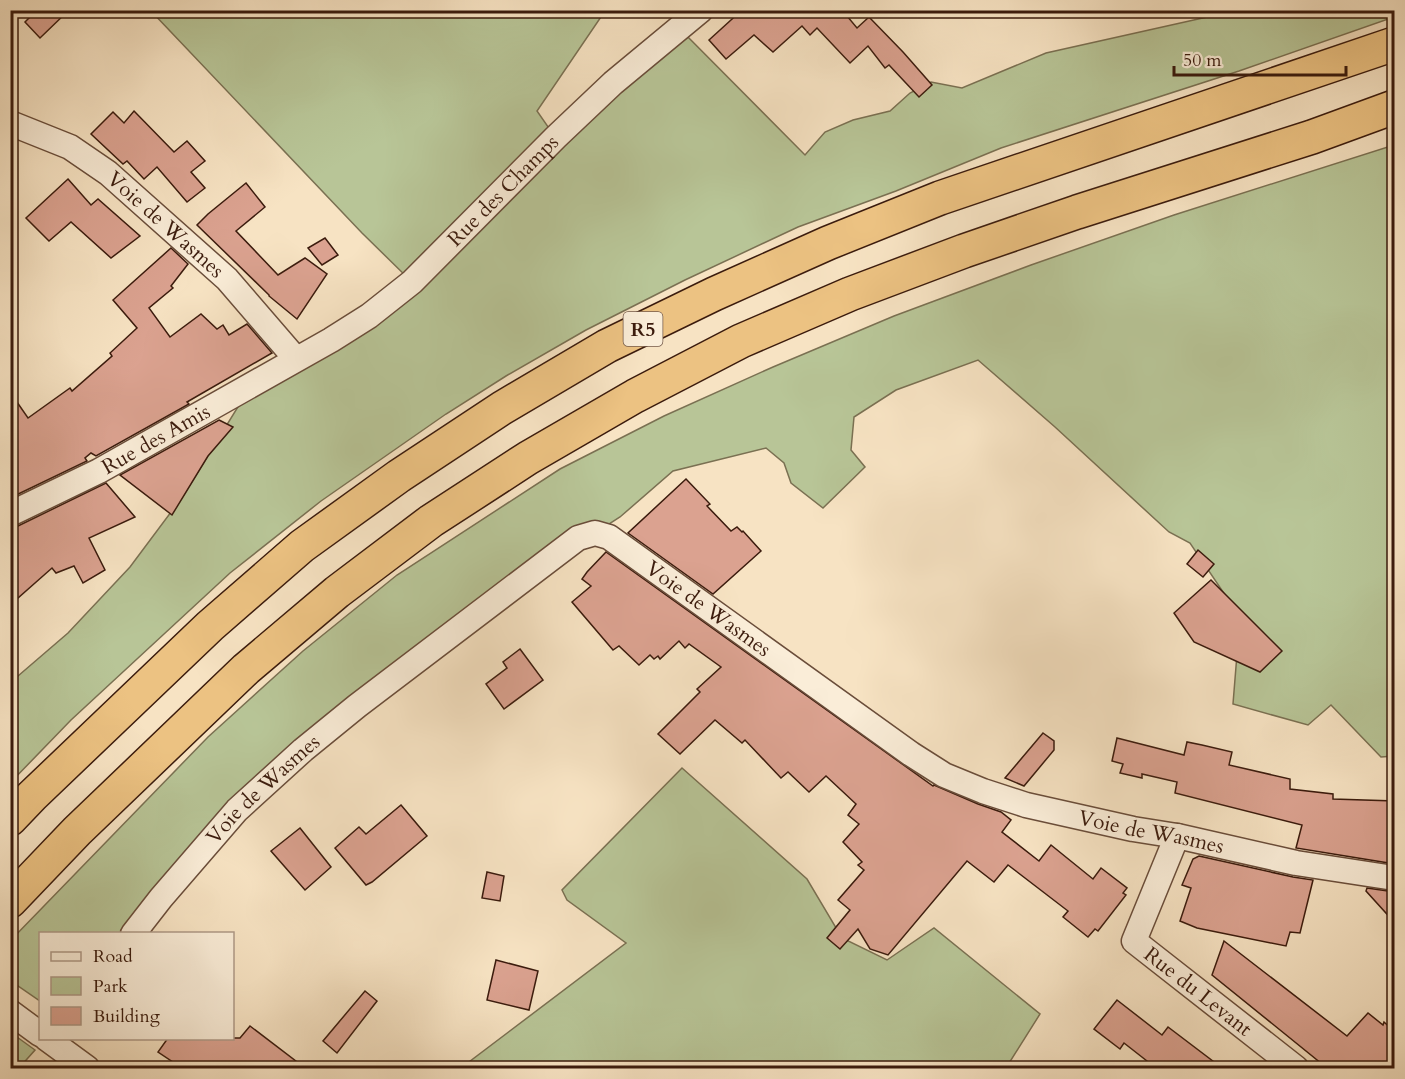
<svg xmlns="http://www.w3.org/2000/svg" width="1405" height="1079" viewBox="0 0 1405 1079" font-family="Cardo,serif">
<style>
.green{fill:#b8c597;stroke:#7a7052;stroke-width:1.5}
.building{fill:#dba290;stroke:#3b1b0d;stroke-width:1.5}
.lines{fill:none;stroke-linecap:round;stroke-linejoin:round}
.minor-casing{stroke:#6a4d3a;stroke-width:27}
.highway-casing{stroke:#3b1b0d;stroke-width:36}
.minor{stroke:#faedd8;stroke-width:24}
.highway{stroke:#ecc282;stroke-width:33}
.labels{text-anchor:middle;stroke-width:4.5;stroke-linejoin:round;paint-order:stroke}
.shield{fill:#faedd8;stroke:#745a4a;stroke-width:1.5}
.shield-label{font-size:20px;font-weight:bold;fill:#3b1b0d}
.street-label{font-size:21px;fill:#3b1b0d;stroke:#faedd8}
</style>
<rect width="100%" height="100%" fill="#f7e3c3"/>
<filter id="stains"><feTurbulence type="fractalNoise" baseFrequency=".00333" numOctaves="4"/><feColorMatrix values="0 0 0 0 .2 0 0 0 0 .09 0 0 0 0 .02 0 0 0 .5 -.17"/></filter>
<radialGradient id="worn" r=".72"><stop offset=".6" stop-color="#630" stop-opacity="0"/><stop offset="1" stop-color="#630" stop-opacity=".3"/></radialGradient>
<g class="green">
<path d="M151,11h454l-68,100 18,26 124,-109 126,127 20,-23 28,-12 37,-9 20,-18 21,-11 31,6 84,-35 188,-42h160v6l-155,54 -238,77 -105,43 -98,36 -113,53 -99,50 -80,46 -60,38 -125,87 -91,72 -159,147 -60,62v-100l57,-49 62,-66 53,-71 69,-112 160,-102 -50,-49z"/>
<path d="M1394,145v611l-13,1 -50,-52 -23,20 -75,-21 7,-87 -50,-74 -21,-11 -114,-105 -77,-67 -82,30 -42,27 -3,33 14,17 -42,41 -32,-25 -7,-20 -18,-15 -93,23 -53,46 -25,16 -292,217 -170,183 -93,1v67l-29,-20 -1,-40 198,-204 95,-86 94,-76 163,-106 104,-53 109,-49 121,-51 137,-51 143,-50z"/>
<path d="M682,768l125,111 35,59 45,22 47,-32 106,86 -34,54h-545l165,-125 -59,-43 -5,-10z"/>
<path d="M10,1032l25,18 -16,18h-8z"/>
</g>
<g class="building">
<path d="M37,10h32l-29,28 -15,-16z"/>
<path d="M742,10h100l15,18 12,-11 34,35 29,33 -13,12 -30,-32 -4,3 -17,-22 -18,17 -33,-35 -7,7 -8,-9 -29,26 -19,-17 -28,24 -17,-19z"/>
<path d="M134,111l40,41 13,-11 18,20 -14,11 14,16 -18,14 -30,-35 -13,12 -17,-18 -4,3 -32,-30 22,-22 11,11z"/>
<path d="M68,179l23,26 7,-6 42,37 -29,22 -40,-36 -22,19 -23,-23z"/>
<path d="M246,183l19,24 -29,24 42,44 27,-17 22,16 -30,45 -28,-23v-1l-72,-70 11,-11z"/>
<path d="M325,238l13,17 -16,10 -14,-17z"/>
<path d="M171,248l17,16 -17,22 2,2 -24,20 21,29 31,-23 16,15 6,-4 6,10 18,-11 25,29 -85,49 2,2 -93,52 -5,-3 -6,5 2,3 -77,37v-106l18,26 42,-30 2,3 40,-35 -2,-3 27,-25 -24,-28z"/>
<path d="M219,420l14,7 -25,29 -36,59 -52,-40z"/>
<path d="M686,479l24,25 -3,2 24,25 6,-4 5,5 1,-1 18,20 -48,43 -85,-61z"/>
<path d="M106,483l29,34 -46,21 16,32 -22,13 -9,-17 -18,7 -4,-5 -42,37v-77l6,-1z"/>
<path d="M1198,550l16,14 -11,13 -16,-13z"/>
<path d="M606,552l327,234 1,-1 44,19 23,8 10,8 -9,12 37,29 12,-16 42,34 8,-11 26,20 -4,5 3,2 -28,36 -3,-2 -7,8 -25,-20 5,-6 -60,-46 -14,17 -27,-21 -79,94 -18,-6 -12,-20 -18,20 -13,-11 23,-28 -12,-10 26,-30 -6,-5 4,-3 -19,-20 16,-18 -11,-9 8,-11 -30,-28 -17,16 -21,-20 -7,6 -36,-38 -3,3 -27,-23 -35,34 -22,-20 42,-42 -3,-3 24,-22 -32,-23 -4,4 -6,-7 -19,18 -2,-3 -4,3 -4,-4 -11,10 -20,-19 -6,4 -41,-48 19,-16 -9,-7 5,-7z"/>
<path d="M1211,580l71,71 -22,21 -66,-30 -20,-29z"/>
<path d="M520,649l23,31 -39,29 -18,-25 21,-16 -4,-6z"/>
<path d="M1043,733l11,8v9l-30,36 -19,-8z"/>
<path d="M1117,738l67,17 3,-13 15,3 30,7 -3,13 61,14v10l43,5v5l62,2v63l-99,-16 6,-23 -127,-32 2,-11 -35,-8v4l-22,-5 3,-9 -11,-3z"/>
<path d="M401,805l26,31 -55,46 -6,3 -31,-37 24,-21 7,7z"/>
<path d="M300,828l31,39 -26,23 -34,-39z"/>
<path d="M1199,856l94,21 20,3 -13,53 -10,-1 -4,14 -89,-18 -17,-7 11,-33 -9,-3 11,-26z"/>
<path d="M487,872l17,4 -4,25 -18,-3z"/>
<path d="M1367,888l28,4v31l-29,-32z"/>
<path d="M1224,941l123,95 21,-23 15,12 1,-3 11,10v36h-68l-115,-93z"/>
<path d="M496,960l42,11 -9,39 -42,-10z"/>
<path d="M365,991l12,10 -40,52 -14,-12z"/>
<path d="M1117,1000l45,35 6,-8 54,41h-66l-32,-25 -4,6 -26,-20z"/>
<path d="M250,1026l55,42h-123l-24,-16 10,-14h72z"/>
</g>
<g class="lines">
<g class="minor-casing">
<g id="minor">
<path id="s1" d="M10,123l60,24 38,26 119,106 69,80"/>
<path id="s2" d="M10,514l89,-43 232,-131 38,-24 43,-34 144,-145 57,-54 88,-73"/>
<path id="s3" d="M1177,836l-43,105 162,127"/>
<path id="s4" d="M133,934l28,-36 76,-88 66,-60 54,-44 221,-168 17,-5 14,4 302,217 33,21 39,16 43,14 107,24 44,7 119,27 98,15"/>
<path d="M10,1012l30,22"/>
<path d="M46,1038l41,30"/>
</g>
</g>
<g class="highway-casing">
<g id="highway">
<path d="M10,819l22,-23 178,-170 92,-80 97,-70 103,-68 105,-62 107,-52 114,-51 112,-45 454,-154"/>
<path d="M10,901l67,-70 169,-162 91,-77 94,-71 97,-63 107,-62 106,-55 109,-47 114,-43 113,-39 235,-75 82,-30"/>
</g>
</g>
<use href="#minor" class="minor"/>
<use href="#highway" class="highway"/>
</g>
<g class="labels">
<rect class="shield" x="623.5" y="312" width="39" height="34" rx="4.5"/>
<g class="shield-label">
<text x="643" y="336">R5</text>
</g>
<g class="street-label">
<text dy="7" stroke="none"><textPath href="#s2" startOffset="594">Rue des Champs</textPath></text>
<text dy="7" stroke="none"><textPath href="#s1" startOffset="188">Voie de Wasmes</textPath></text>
<text dy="7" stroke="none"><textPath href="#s2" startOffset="164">Rue des Amis</textPath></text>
<text dy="7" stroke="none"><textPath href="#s4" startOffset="753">Voie de Wasmes</textPath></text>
<text dy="7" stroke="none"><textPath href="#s4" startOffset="195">Voie de Wasmes</textPath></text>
<text dy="7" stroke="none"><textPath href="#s4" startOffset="1257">Voie de Wasmes</textPath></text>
<text dy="7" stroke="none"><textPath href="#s3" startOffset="195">Rue du Levant</textPath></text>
</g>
</g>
<rect width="1405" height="1079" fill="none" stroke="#f7e3c3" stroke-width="36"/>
<rect x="12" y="12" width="1381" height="1055" fill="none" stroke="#3b1b0d" stroke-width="3"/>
<rect x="18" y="18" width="1369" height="1043" fill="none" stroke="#3b1b0d" stroke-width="1.5"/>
<rect x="39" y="932" width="195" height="108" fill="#faedd8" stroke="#ae9987" stroke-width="1.5"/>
<rect x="51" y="952" width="30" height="9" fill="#faedd8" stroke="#ae9987" stroke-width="1.5"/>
<text x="93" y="962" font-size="18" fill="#3b1b0d">Road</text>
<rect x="51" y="977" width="30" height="18" fill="#b8c597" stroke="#ae9987" stroke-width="1.5"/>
<text x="93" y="992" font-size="18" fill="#3b1b0d">Park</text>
<rect x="51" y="1007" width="30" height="18" fill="#dba290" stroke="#ae9987" stroke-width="1.5"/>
<text x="93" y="1022" font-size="18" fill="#3b1b0d">Building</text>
<path d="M1174 66v9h172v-9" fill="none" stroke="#3b1b0d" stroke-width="3"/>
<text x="1183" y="66" font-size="18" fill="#3b1b0d" stroke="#faedd8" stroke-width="4.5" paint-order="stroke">50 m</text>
<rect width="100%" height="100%" filter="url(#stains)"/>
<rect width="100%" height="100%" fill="url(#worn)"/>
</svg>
